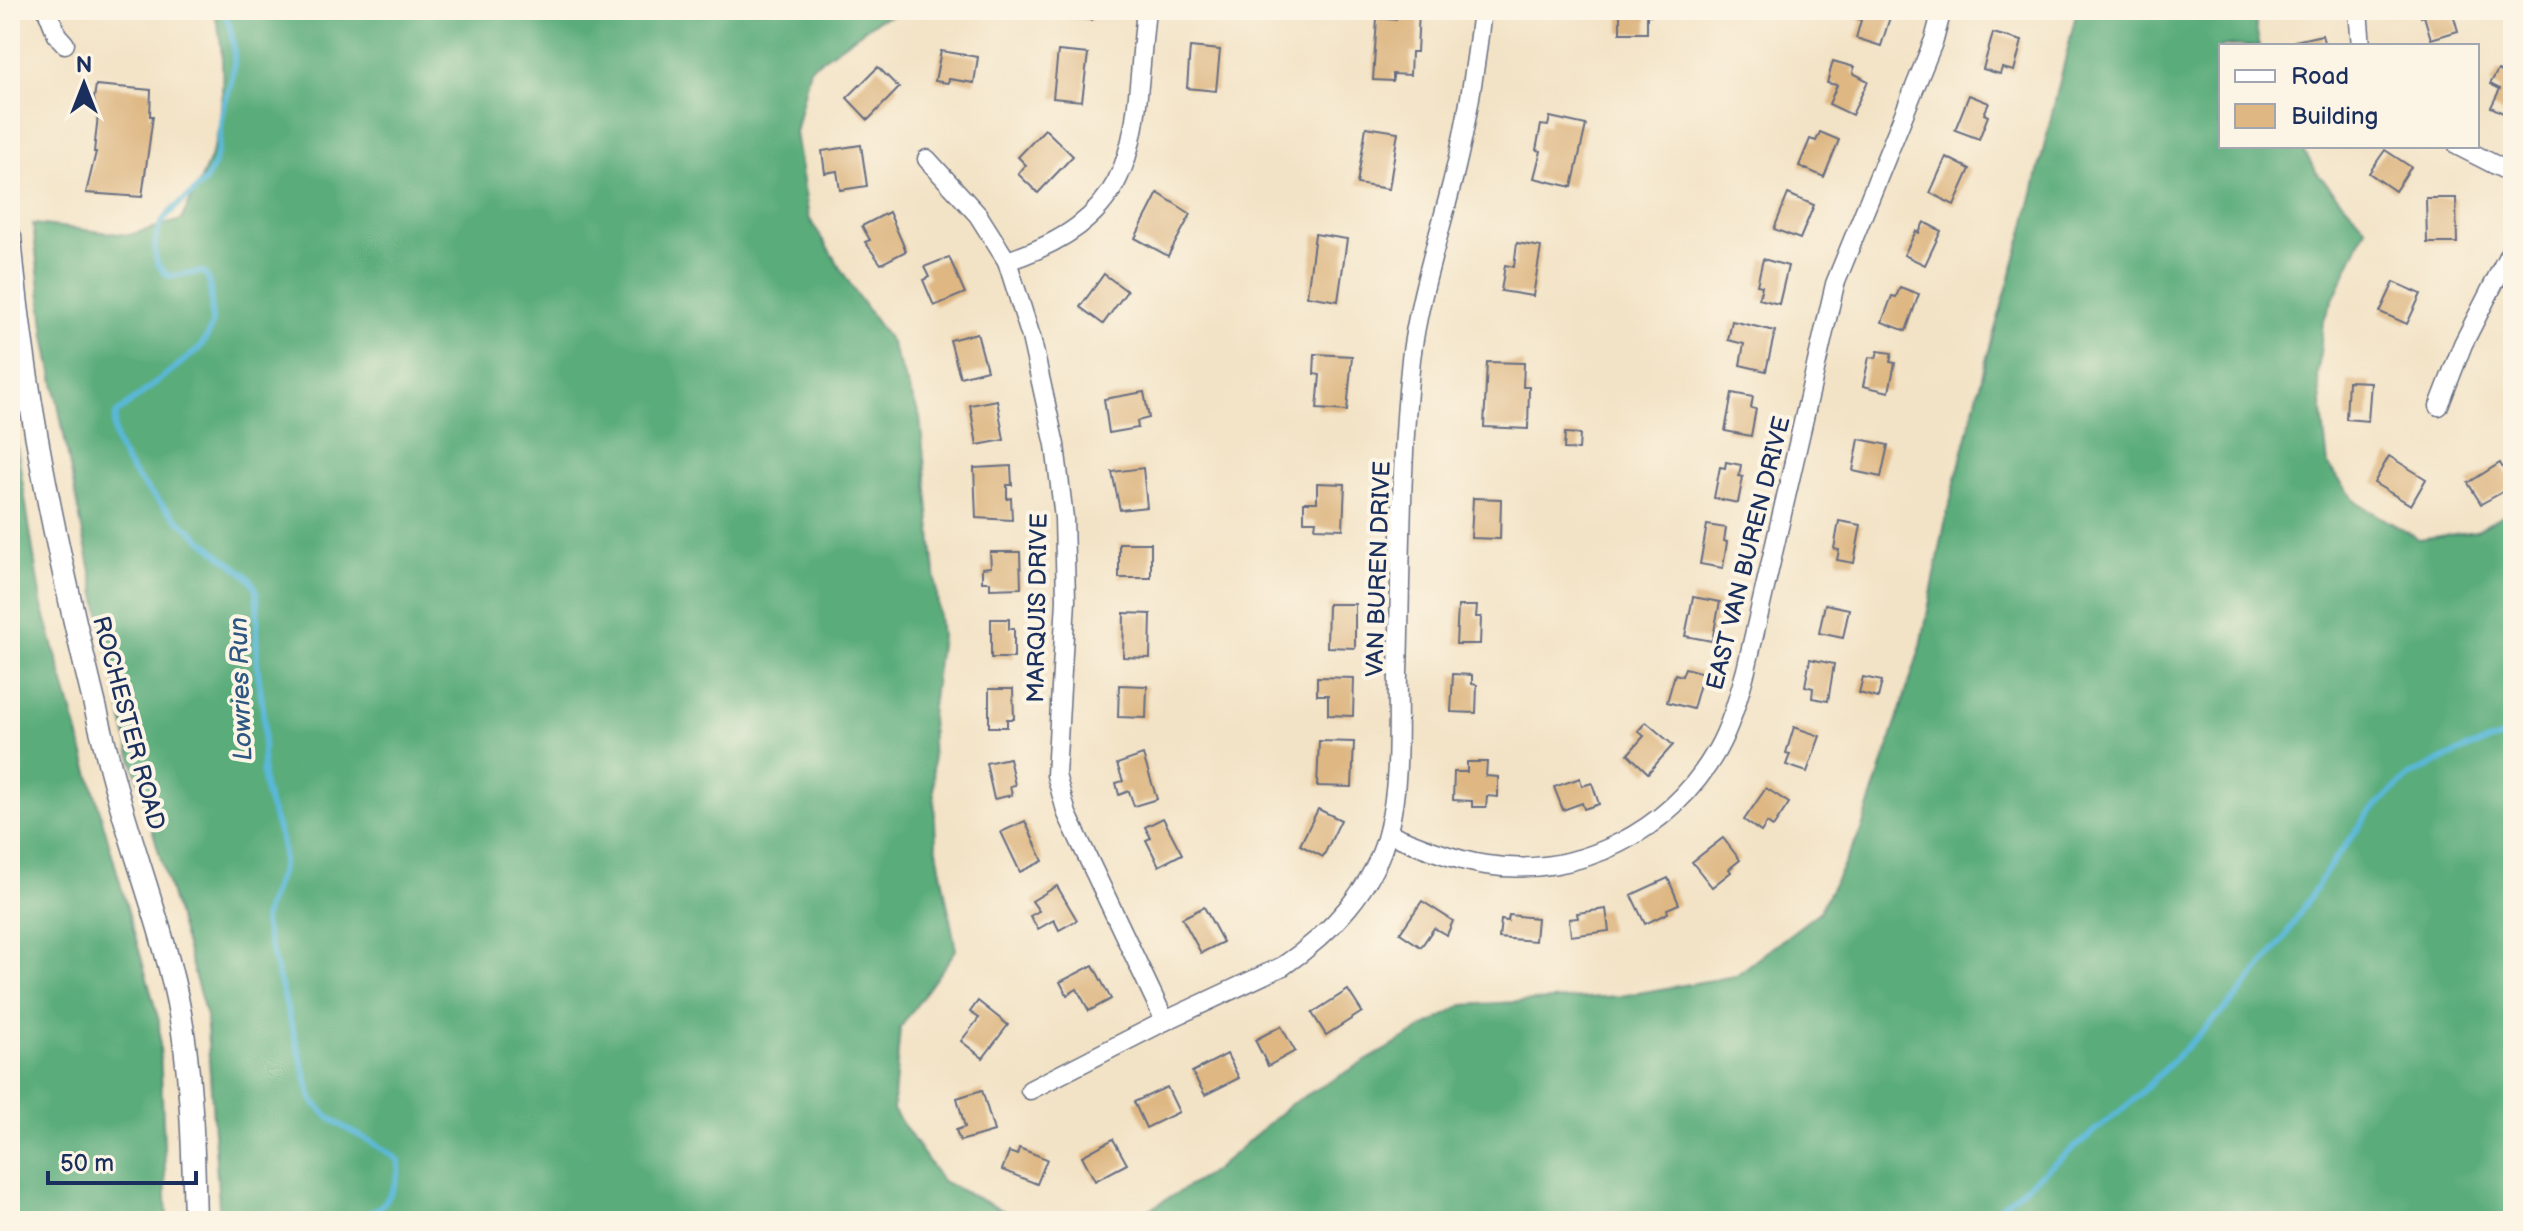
<svg xmlns="http://www.w3.org/2000/svg" width="2523" height="1231" viewBox="0 0 2523 1231" font-family="'Balsamiq Sans',sans-serif">
<style>
.forest{fill:#5aac7a;stroke:#3a6e6c;stroke-width:2}
.lines{fill:none;stroke-linecap:round;stroke-linejoin:round}
.stream{stroke:#5ab8d8;stroke-width:6}
.building{fill:#deb783}
.minor-casing{stroke:#676e82;stroke-width:21}
.tertiary-casing{stroke:#676e82;stroke-width:25}
.minor{stroke:#fff;stroke-width:18}
.tertiary{stroke:#fff;stroke-width:22}
.labels{text-anchor:middle;stroke-width:8;stroke-linejoin:round;paint-order:stroke}
.street-label{font-size:24px;fill:#1b2f5e;stroke:#fcf5e5}
.water-label{font-size:26px;font-style:italic;fill:#2e5883;stroke:#fcf5e5}
</style>
<rect width="100%" height="100%" fill="#fcf5e5"/>
<filter id="ink" filterUnits="userSpaceOnUse"><feTurbulence type="fractalNoise" baseFrequency=".0125" numOctaves="2"/><feDisplacementMap in="SourceGraphic" scale="16" xChannelSelector="R" yChannelSelector="G"/><feConvolveMatrix kernelMatrix="1 2 1 2 8 2 1 2 1" color-interpolation-filters="sRGB"/></filter>
<filter id="wash" filterUnits="userSpaceOnUse"><feTurbulence type="fractalNoise" baseFrequency=".006" numOctaves="4" result="noise"/><feDisplacementMap in="SourceGraphic" scale="32" xChannelSelector="R" yChannelSelector="G"/><feGaussianBlur stdDeviation="1.8" result="paint"/><feColorMatrix in="noise" values="0 0 0 0 0 0 0 0 0 0 0 0 0 0 0 0 0 1.4 0 .05"/><feComposite in="paint" operator="in"/></filter>
<g filter="url(#wash)">
<rect width="100%" height="100%" fill="#f3e3c6"/>
<g class="forest">
<path d="M213,10h697l-32,10 -68,48 -15,65 14,85 48,77 33,46 30,76 21,220 -10,78 5,130 20,105 -56,78 -7,82 49,71 72,35 24,5h-818l-14,-206 -77,-266 -47,-220 -37,-193 -12,-112 96,11 52,-15c11,-24 29,-55 35,-80 8,-33 10,-99 -3,-130z"/>
<path d="M2077,10h179v19l4,17h-39v100h80l16,27 49,55 -43,93 -5,54 10,90 29,38 62,36 57,-8 37,-22v712h-1383l84,-50 77,-67 172,-99 158,-9 114,-20 84,-64 42,-81 60,-185 25,-128 41,-161 38,-131z"/>
<path d="M10,401l31,201 118,419 8,200h-157z"/>
</g>
<g class="lines">
<g class="stream">
<path d="M223,10c8,14 12,38 11,54 0,14 -7,29 -10,43 -5,22 -3,45 -14,66 -17,31 -55,33 -55,77 0,13 4,18 14,26l35,-4 5,8 2,19 1,25 -4,11 -9,14 -82,64c-20,45 70,115 101,140 11,10 29,19 36,32 7,11 1,60 3,78 2,20 6,40 7,60 0,18 -2,37 -1,55 2,28 22,54 20,82 -2,23 -19,41 -19,64l48,175c25,34 57,35 87,62 1,17 -9,41 -25,50 -8,4 -15,3 -23,10"/>
<path d="M1983,1221l147,-118 106,-105 45,-55 49,-77 41,-55 38,-35 59,-28 45,-14"/>
</g>
</g>
<g id="blocks">
<g class="building">
<path d="M1063,10h30l-1,10 -29,-3z"/>
<path d="M1397,10h22l-2,42h-6l-1,23 -17,-1v7l-20,-1 4,-62 19,2z"/>
<path d="M1630,10h32v5h-15v18h-27v-21z"/>
<path d="M1855,10h22l14,4 -10,32 -25,-8 5,-18 -8,-3z"/>
<path d="M2419,10h33l6,21 -27,8 -7,-23 -3,1z"/>
<path d="M1993,33l29,8 -8,30 -12,-3 -2,6 -17,-5z"/>
<path d="M2322,35l3,11h-29l-1,-5z"/>
<path d="M1190,47l30,3 -4,41 -29,-3z"/>
<path d="M941,51l37,6 -4,26 -25,-4 -1,4 -13,-2z"/>
<path d="M1058,51l30,3 -6,47 -29,-3z"/>
<path d="M1833,61l21,6 -1,6 15,8 -16,34 -23,-11 8,-19 -10,-2z"/>
<path d="M878,67l21,21 -31,32 -21,-22z"/>
<path d="M2498,70l15,8v40l-22,-11 9,-18 -10,-5z"/>
<path d="M96,85l55,5 -1,26h3l-11,81 -56,-4 10,-41h-2l4,-37h-2l-2,-17z"/>
<path d="M1969,95l20,8 -5,11 4,2 -9,23 -24,-9z"/>
<path d="M1550,117l36,8 -14,62 -38,-9 7,-27 -5,-1 5,-25 7,1z"/>
<path d="M1366,127l32,5 -9,57 -32,-5z"/>
<path d="M1045,129l28,27 -35,37 -20,-19 8,-9 -8,-8z"/>
<path d="M1820,132l19,8 -15,37 -25,-11 11,-27 6,2z"/>
<path d="M861,145l6,41 -27,4 -3,-19 -12,2 -3,-22z"/>
<path d="M2385,150l26,17 -16,24 -26,-18z"/>
<path d="M1946,157l24,12 -16,36 -24,-12z"/>
<path d="M1158,193l33,21 -23,42 -33,-18z"/>
<path d="M1788,194l26,11 -14,34 -26,-10z"/>
<path d="M2426,198h30l1,45h-30z"/>
<path d="M889,212l17,39 -25,13 -16,-22 5,-2 -8,-14z"/>
<path d="M1924,222l17,9 -16,34 -21,-10 12,-24 3,2z"/>
<path d="M1315,234l32,5 -9,62 -31,-5z"/>
<path d="M1517,243l24,4 -8,49 -32,-5 4,-26 9,2z"/>
<path d="M949,257l16,36 -31,13 -11,-26 6,-3 -5,-10z"/>
<path d="M1763,259l25,7 -9,38 -20,-5 3,-13 -5,-1z"/>
<path d="M1104,274l23,17 -24,33 -23,-17z"/>
<path d="M2394,282l27,12 -14,30 -27,-12z"/>
<path d="M1900,287l19,7 -13,37 -24,-9 10,-26 4,1z"/>
<path d="M1732,321l43,10 -9,40 -26,-6 4,-21 -16,-4z"/>
<path d="M977,333l10,37 -27,7 -10,-37z"/>
<path d="M1878,351l14,2 -2,9 5,1 -6,29 -26,-6 6,-29 7,1z"/>
<path d="M1315,354l37,2 -5,55 -30,-2 3,-34 -6,-1z"/>
<path d="M1487,362l37,1 -1,24h6l-1,42 -44,-2z"/>
<path d="M2348,381l23,1 -3,39 -22,-2z"/>
<path d="M1144,392l5,26 -12,3 1,7 -29,5 -5,-34z"/>
<path d="M1732,393l21,4 -2,11 5,1 -5,27 -26,-5z"/>
<path d="M997,400l7,40 -27,5 -7,-40z"/>
<path d="M1565,433l15,1 -1,16 -15,-1z"/>
<path d="M1859,439l29,6 -7,32 -28,-6z"/>
<path d="M2389,456l37,23 -15,26 -37,-22z"/>
<path d="M1726,462l15,3 -2,11 4,1 -5,26 -24,-5 6,-31 5,1z"/>
<path d="M2500,463l13,23 -32,18 -13,-21z"/>
<path d="M1011,466l1,19h-5v14l4,-1 1,22 -36,-2 -2,-50z"/>
<path d="M1143,468l4,39 -27,3 -8,-38z"/>
<path d="M1317,483l28,1 -2,45 -28,-1 1,-7h-12v-19h13z"/>
<path d="M1473,498l28,1 -1,40 -29,-1z"/>
<path d="M1839,521l22,4 -7,38 -17,-3 2,-10 -5,-1z"/>
<path d="M1707,525l19,3 -2,13 3,1 -4,26 -23,-4z"/>
<rect x="1119" y="543" width="32" height="35"/>
<path d="M990,552h30l1,36 -31,1v-7h-8v-14l9,-1z"/>
<path d="M1693,597l27,5 -8,39 -27,-5z"/>
<path d="M1328,604h27v44l-28,-1z"/>
<path d="M1825,604l24,5 -6,29 -24,-5z"/>
<path d="M1458,606h19l-1,11h5l-1,27h-24z"/>
<path d="M1124,613l27,1 -1,44 -27,-1z"/>
<path d="M991,619h18v10h5v29h-23z"/>
<path d="M1810,659l24,5 -6,37 -16,-3 1,-10 -8,-2z"/>
<path d="M1685,668l18,5 -10,36 -26,-7 8,-28 7,2z"/>
<path d="M1453,674l19,1v9l5,1 -1,28 -25,-1z"/>
<path d="M1317,677l37,1 -1,38 -25,-1v-20h-11z"/>
<path d="M1863,677l19,4 -4,17 -19,-5z"/>
<path d="M1119,685l28,1 -1,32 -28,-1z"/>
<path d="M989,689h24l1,30h-7v8h-18z"/>
<path d="M1646,722l27,23 -25,28 -20,-19 16,-18 -6,-5z"/>
<path d="M1794,727l26,9 -13,36 -21,-7 4,-11 -4,-1z"/>
<path d="M1319,741l35,1 -2,45 -35,-1z"/>
<path d="M1143,755l14,44 -23,7 -5,-15 -10,4 -3,-12 7,-2 -6,-17z"/>
<path d="M1009,758l6,27 -5,1 2,9 -18,4 -8,-36z"/>
<path d="M1467,762h20l-1,14 12,1v20l-11,-1 -1,11h-14v-6l-19,-1 1,-28h13z"/>
<path d="M1580,778l2,8 10,-3 7,21 -15,5 -2,-6 -19,7 -9,-23z"/>
<path d="M1766,788l23,15 -16,24 -6,-4 -6,9 -17,-12z"/>
<path d="M1318,809l23,11 -18,37 -23,-12z"/>
<path d="M1163,818l19,36 -23,12 -13,-26 5,-2 -6,-11z"/>
<path d="M1025,821l18,40 -23,11 -19,-40z"/>
<path d="M1723,838l17,22 -11,9 2,3 -19,15 -20,-25z"/>
<path d="M1668,878l11,26 -12,5 1,4 -23,11 -14,-29z"/>
<path d="M1057,886l20,34 -18,10 -5,-10 -16,9 -8,-13 9,-5 -7,-10z"/>
<path d="M1422,901l31,20 -6,14 -13,-7 -13,19 -21,-14z"/>
<path d="M1204,907l19,35 -22,11 -19,-35z"/>
<path d="M1606,909l3,22 -38,5 -2,-17 9,-1 -1,-5z"/>
<path d="M1509,915l28,3 -2,23 -36,-3 2,-18 7,1z"/>
<path d="M1093,965l18,34 -22,12 -12,-22 -10,6 -7,-13z"/>
<path d="M1348,990l14,22 -36,23 -14,-22z"/>
<path d="M978,1001l30,24 -25,33 -22,-17 18,-23 -9,-6z"/>
<path d="M1281,1026l14,25 -27,15 -13,-26z"/>
<path d="M1227,1054l12,24 -34,17 -13,-23z"/>
<path d="M1167,1087l12,25 -33,16 -12,-26z"/>
<path d="M982,1090l12,41 -34,10 -4,-11 9,-3 -8,-29z"/>
<path d="M1113,1139l14,25 -32,17 -13,-25z"/>
<path d="M1019,1148l28,11 -10,25 -35,-14 7,-18 8,3z"/>
</g>
</g>
</g>
<g filter="url(#ink)">
<use href="#blocks" fill-opacity="0" stroke="#676e82" stroke-width="2"/>
<g class="lines">
<g class="minor-casing">
<g id="minor">
<path d="M47,10l10,25 8,9"/>
<path d="M2358,10l3,36"/>
<path d="M2458,146l55,28"/>
<path d="M927,159l51,56 29,46 24,76 24,108 9,73 2,82 -10,175 11,39 98,207"/>
<path d="M1007,261c140,-46 125,-126 139,-251"/>
<path d="M2439,406l24,-62 50,-98"/>
<path d="M1388,833c31,13 65,27 98,32 93,14 185,-34 231,-115 14,-25 21,-52 29,-80l89,-386 99,-244 8,-30"/>
<path d="M1030,1090l135,-69 118,-55c46,-31 92,-79 105,-135 13,-51 9,-106 10,-157 3,-104 2,-211 13,-315 8,-64 29,-125 44,-188 13,-53 21,-107 27,-161"/>
</g>
</g>
<g class="tertiary-casing">
<path id="tertiary" d="M10,237c15,179 56,355 100,529 20,78 50,153 67,232 15,73 16,148 18,223"/>
</g>
<use href="#minor" class="minor"/>
<use href="#tertiary" class="tertiary"/>
</g>
</g>
<g class="labels">
<g class="street-label">
<text transform="translate(1748 553) rotate(-76)" y="8">EAST VAN BUREN DRIVE</text>
<text transform="translate(1378 569) rotate(-88)" y="8">VAN BUREN DRIVE</text>
<text transform="translate(1037 608) rotate(-89)" y="8">MARQUIS DRIVE</text>
<text transform="translate(129 723) rotate(75)" y="8">ROCHESTER ROAD</text>
</g>
<g class="water-label">
<text transform="translate(240 689) rotate(-92)" y="9">Lowries Run</text>
</g>
</g>
<rect width="2523" height="1231" fill="none" stroke="#fcf5e5" stroke-width="40"/>
<rect x="2219" y="44" width="260" height="104" fill="#fcf5e5" stroke="#a2a6af" stroke-width="2"/>
<rect x="2235" y="70" width="40" height="12" fill="#ffffff" stroke="#a2a6af" stroke-width="2"/>
<text x="2291" y="84" font-size="24" fill="#1b2f5e">Road</text>
<rect x="2235" y="104" width="40" height="24" fill="#deb783" stroke="#a2a6af" stroke-width="2"/>
<text x="2291" y="124" font-size="24" fill="#1b2f5e">Building</text>
<g transform="translate(84 84)" stroke="#fcf5e5" stroke-width="6" paint-order="stroke">
<path d="M0-6L14 30L0 20L-14 30Z" fill="#1b2f5e"/>
<text y="-12" font-size="22" font-weight="bold" text-anchor="middle" fill="#1b2f5e">N</text>
</g>
<path d="M48 1171v12h148v-12" fill="none" stroke="#1b2f5e" stroke-width="4"/>
<text x="60" y="1171" font-size="24" fill="#1b2f5e" stroke="#fcf5e5" stroke-width="6" paint-order="stroke">50 m</text>
</svg>
